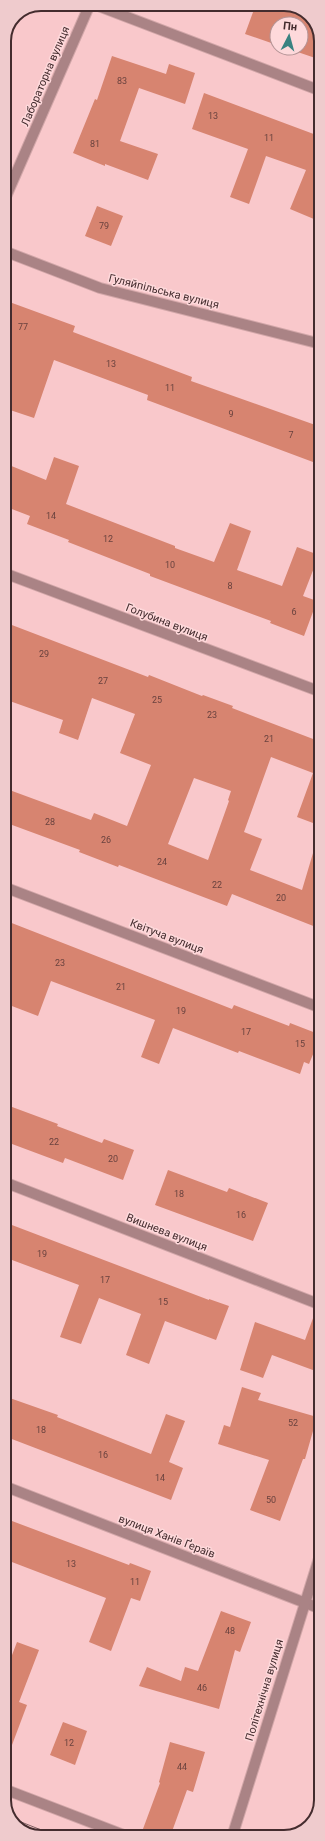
<svg xmlns="http://www.w3.org/2000/svg" width="325" height="1841" viewBox="0 0 325 1841" font-family="Roboto,sans-serif">
<style>
.building{fill:#d78470;fill-rule:evenodd}
.lines{fill:none;stroke-linecap:round;stroke-linejoin:round}
.minor-casing{stroke:#d1a6a8;stroke-width:12}
.minor{stroke:#aa8385;stroke-width:10}
.tram{stroke:#816163;stroke-width:1}
.labels{text-anchor:middle;stroke-width:3;stroke-linejoin:round;paint-order:stroke}
.number-label{font-size:9px;fill:#69423e}
.street-label{font-size:11px;fill:#442c2e;stroke:#fed9db}
.rim{fill:none;stroke:#442c2e;stroke-width:2}
</style>
<rect width="100%" height="100%" fill="#f9c8cb"/>
<g class="building">
<path d="M256,4h12l44,15 9,17v24l-35,-12h15v-24h-24v21l-32,-11z"/>
<path d="M112,56l54,18 3,-10 26,9 -10,31 -46,-16 -19,53 38,13 -10,26 -43,-16v2l-32,-13 22,-54 2,1z"/>
<path d="M204,93l115,43 2,-1v87l-31,-13 16,-39 -40,-14 -17,48 -19,-7 18,-48 -56,-20z"/>
<path d="M97,206l26,10 -12,30 -26,-10z"/>
<path d="M4,300l71,26 -2,6 119,45 -1,4 130,46v38l-174,-65 1,-5 -94,-35 -20,58 -30,-10z"/>
<path d="M54,457l25,9 -13,38 109,42v2l39,14 16,-39 21,8 -14,39 45,16 15,-39 22,8 -16,41 14,5 -13,35 -34,-13 1,-2 -121,-45v-2l-82,-32 1,-2 -42,-16 3,-8 -26,-10v-43l42,17z"/>
<path d="M4,622l144,55 1,-2 53,21 1,-1 30,11 -1,2 89,34v84l-24,-9 16,-44 -42,-16 -27,75 18,7 -12,31 52,20 14,-47 5,1v85l-89,-35 -5,12 -108,-41 -1,2 -39,-15 1,-2 -76,-28v-34l87,32 3,-7 33,13 24,-61 -31,-12 15,-39 -43,-16 -14,42 -19,-7 4,-13 -59,-21zM194,778l37,13 -3,9 1,1 -21,59 -40,-16z"/>
<path d="M4,920l228,89 2,-4 55,21 1,-3 31,12 -12,29 -5,-2 -4,12 -61,-23 -1,2 -65,-25 -14,36 -18,-7 14,-37 -104,-39 -13,35 -34,-13z"/>
<path d="M4,1104l54,20 -1,2 45,17 2,-4 30,11 -11,30 -58,-22 -2,5 -59,-22z"/>
<path d="M168,1170l59,22 2,-4 39,15 -15,38 -98,-36z"/>
<path d="M4,1222l205,78v-1l20,7 -13,34 -51,-19 -16,43 -23,-9 15,-41 -42,-16 -18,46 -21,-7 19,-52 -75,-28z"/>
<path d="M316,1310l5,1v62l-49,-18 -9,23 -23,-8 15,-48 50,18z"/>
<path d="M242,1387l19,6 -3,7 59,17 -12,42h-2l-23,62 -30,-11 19,-50 -51,-16 6,-19 6,2z"/>
<path d="M4,1396l54,19 -1,2 94,37 15,-40 19,7 -16,41 14,6 -12,32 -167,-64z"/>
<path d="M4,1518l125,47 1,-2 21,8 -11,30 -9,-3 -20,53 -22,-9 17,-44 -102,-39z"/>
<path d="M221,1611l30,11 -11,30 -5,-2 -16,59 -80,-23 8,-19 34,14 4,-14 13,4z"/>
<path d="M17,1642l22,8 -20,52 8,3 -21,56h-2v-85z"/>
<path d="M63,1722l24,9 -12,34 -25,-10z"/>
<path d="M170,1742l35,10 -12,40 -6,-2 -17,47h-30l20,-54 -1,-1z"/>
</g>
<g class="lines">
<g class="minor-casing">
<g id="minor">
<path d="M93,4l228,87"/>
<path d="M4,201l86,-197"/>
<path d="M4,251l96,37 221,56"/>
<path d="M4,573l317,119"/>
<path d="M4,887l317,121"/>
<path d="M4,1182l317,123"/>
<path d="M4,1486l317,123"/>
<path d="M4,1789l125,48"/>
<path d="M232,1837l89,-285"/>
</g>
</g>
<use href="#minor" class="minor"/>
<path class="tram" d="M11,1818l48,19"/>
</g>
<g class="labels">
<g class="number-label">
<text x="122" y="84">83</text>
<text x="213" y="119">13</text>
<text x="269" y="141">11</text>
<text x="95" y="147">81</text>
<text x="104" y="229">79</text>
<text x="23" y="330">77</text>
<text x="111" y="367">13</text>
<text x="170" y="391">11</text>
<text x="231" y="417">9</text>
<text x="291" y="438">7</text>
<text x="51" y="519">14</text>
<text x="108" y="542">12</text>
<text x="170" y="568">10</text>
<text x="230" y="589">8</text>
<text x="294" y="615">6</text>
<text x="44" y="657">29</text>
<text x="103" y="684">27</text>
<text x="157" y="703">25</text>
<text x="212" y="718">23</text>
<text x="269" y="742">21</text>
<text x="50" y="825">28</text>
<text x="106" y="843">26</text>
<text x="162" y="865">24</text>
<text x="217" y="888">22</text>
<text x="281" y="901">20</text>
<text x="60" y="966">23</text>
<text x="121" y="990">21</text>
<text x="181" y="1014">19</text>
<text x="246" y="1035">17</text>
<text x="300" y="1047">15</text>
<text x="54" y="1145">22</text>
<text x="113" y="1162">20</text>
<text x="179" y="1197">18</text>
<text x="241" y="1218">16</text>
<text x="42" y="1257">19</text>
<text x="105" y="1283">17</text>
<text x="163" y="1305">15</text>
<text x="293" y="1426">52</text>
<text x="41" y="1433">18</text>
<text x="103" y="1458">16</text>
<text x="160" y="1481">14</text>
<text x="271" y="1503">50</text>
<text x="71" y="1567">13</text>
<text x="135" y="1585">11</text>
<text x="230" y="1634">48</text>
<text x="202" y="1691">46</text>
<text x="69" y="1746">12</text>
<text x="182" y="1770">44</text>
</g>
<g class="street-label">
<text transform="translate(45 76) rotate(-67)" y="4">Лабораторна вулиця</text>
<text transform="translate(164 291) rotate(14)" y="4">Гуляйпільська вулиця</text>
<text transform="translate(167 622) rotate(21)" y="4">Голубина вулиця</text>
<text transform="translate(167 936) rotate(21)" y="4">Квітуча вулиця</text>
<text transform="translate(167 1232) rotate(21)" y="4">Вишнева вулиця</text>
<text transform="translate(167 1536) rotate(21)" y="4">вулиця Ханів Ґераїв</text>
<text transform="translate(264 1690) rotate(-73)" y="4">Політехнічна вулиця</text>
</g>
</g>
<path d="M0 0H325V1841H0ZM41 11H284A30 30 0 0 1 314 41V1800A30 30 0 0 1 284 1830H41A30 30 0 0 1 11 1800V41A30 30 0 0 1 41 11Z" fill="#efcbcd" fill-rule="evenodd"/>
<path class="rim" d="M41 11H284A30 30 0 0 1 314 41V1800A30 30 0 0 1 284 1830H41A30 30 0 0 1 11 1800V41A30 30 0 0 1 41 11Z"/>
<g transform="translate(289 36) rotate(6)"><circle r="19" fill="#fed9db" stroke="#b49496"/>
<path d="M0-3L7 15L0 10L-7 15Z" fill="#398281"/>
<text y="-6" font-size="11" font-weight="bold" text-anchor="middle" fill="#442c2e">Пн</text>
</g>
</svg>
